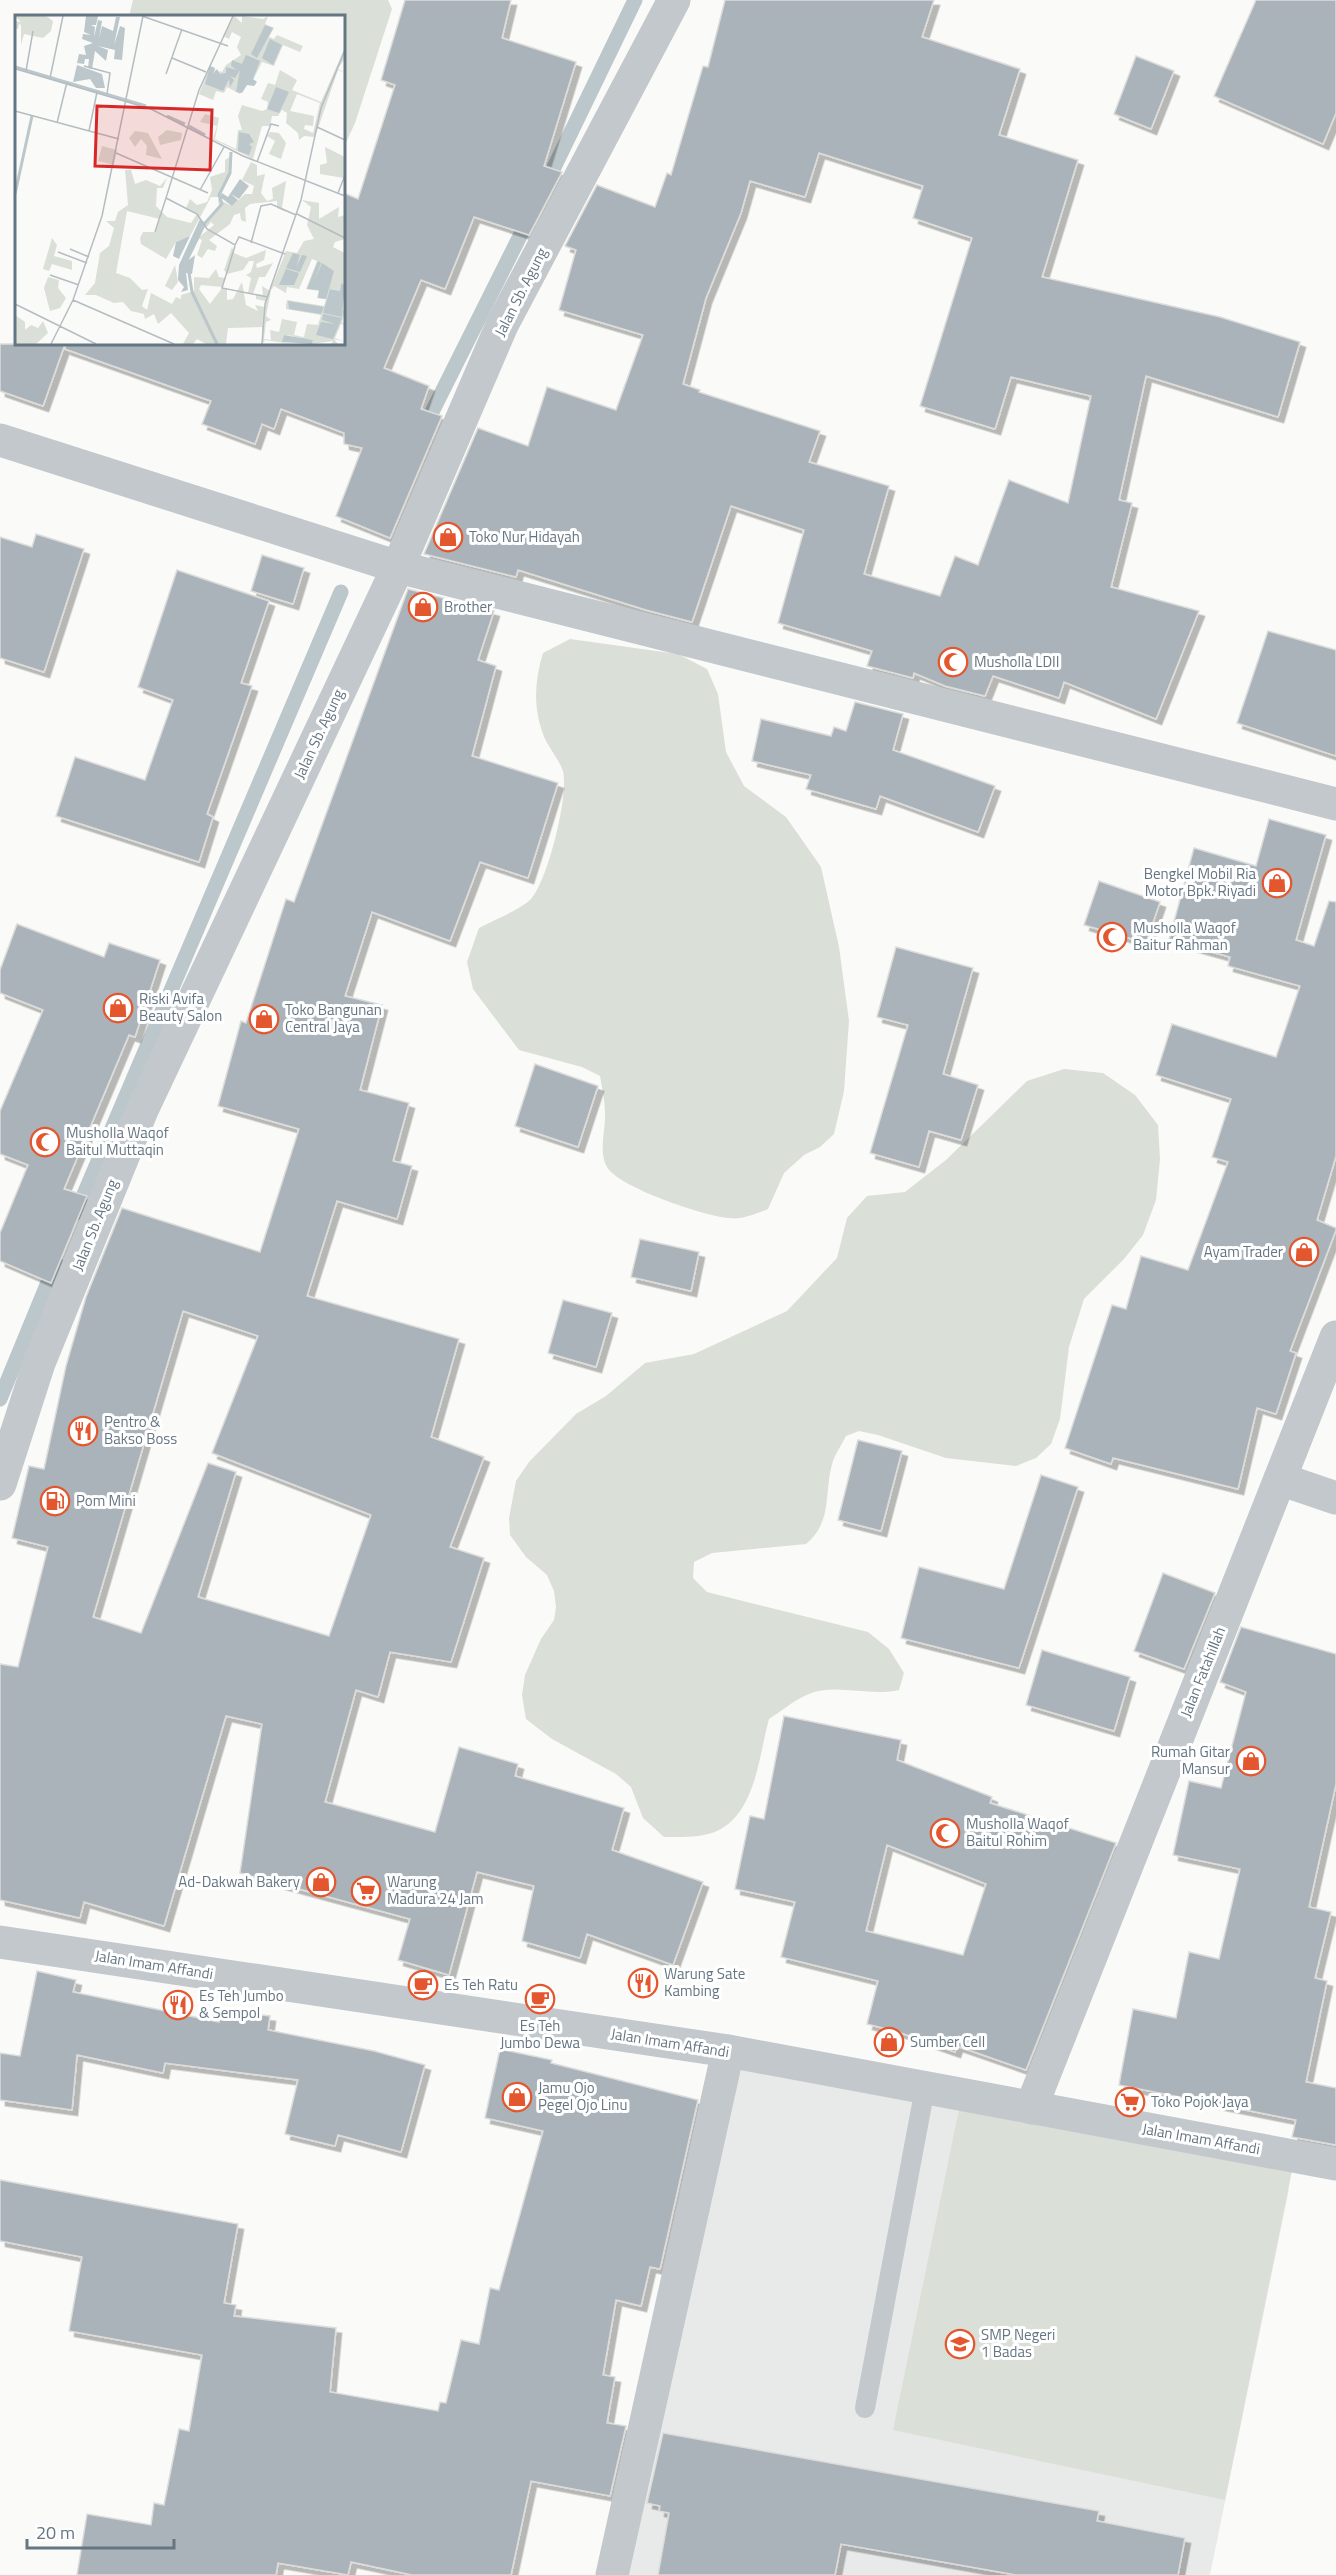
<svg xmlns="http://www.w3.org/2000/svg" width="1336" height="2575" viewBox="0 0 1336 2575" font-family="'Titillium Web',sans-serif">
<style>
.built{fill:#e8e9e9}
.green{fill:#dadfd7}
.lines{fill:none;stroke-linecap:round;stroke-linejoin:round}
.stream{stroke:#bbc7cb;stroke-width:15}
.building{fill:#aab3b9;stroke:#dcdcda;stroke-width:1.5;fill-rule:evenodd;filter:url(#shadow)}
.service{stroke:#c3c8cc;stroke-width:20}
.minor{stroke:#c3c8cc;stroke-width:33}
.tertiary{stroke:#c3c8cc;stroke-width:33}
.labels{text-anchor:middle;stroke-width:6;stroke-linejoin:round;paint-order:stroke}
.street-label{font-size:15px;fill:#657683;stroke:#fff}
.poi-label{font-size:15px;fill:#657683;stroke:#fff;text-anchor:start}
.inset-river{fill:none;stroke:#bbc7cb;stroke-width:3}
.inset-road{fill:none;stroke:#b5bdc2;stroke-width:1.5}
.view{fill:#d62828;fill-opacity:0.15;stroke:#d62828;stroke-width:3}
.inset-edge{fill:none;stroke:#657683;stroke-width:3}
</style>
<defs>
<filter id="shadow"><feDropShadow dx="5.5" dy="5.5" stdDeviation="0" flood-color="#0004"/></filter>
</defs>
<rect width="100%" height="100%" fill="#fafaf8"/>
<path class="built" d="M728,2051l561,138 -79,386h-598z"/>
<g class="green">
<path d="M133,0h255l4,9 -37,114 -11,24v-131h-215z"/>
<path d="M570,639l108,15 29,15 11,25 8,58 18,34 42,31 35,50 18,80 10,74 -5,70 -10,43 -14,13 -16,8 -20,18 -16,36c-13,5 -25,11 -40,9 -24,-2 -110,-31 -121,-51 -9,-15 -1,-38 -2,-54 0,-12 -3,-25 -5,-37l-18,-9 -63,-17 -46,-61 -6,-27 12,-34c14,-7 42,-19 52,-29 17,-19 38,-104 32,-128 -4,-11 -13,-22 -18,-32 -12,-28 -11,-57 -2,-86z"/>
<path d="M1064,1069l39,4 32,22 23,30 2,34 -4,41 -13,35 -19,24 -40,40 -15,48 -9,72 -9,25 -15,14 -20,8 -70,-8 -68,-23 -19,-4 -13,5c-4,8 -10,17 -13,25 -10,32 1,59 -27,83l-94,9 -18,9 -1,16 14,14 161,40 21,17 15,24 -5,17c-28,7 -64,-7 -90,4 -14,5 -27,17 -40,25 -10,36 -13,92 -50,111 -15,8 -38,7 -55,7l-21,-19 -12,-31 -15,-13 -64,-35 -26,-20 -4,-24 3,-20 16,-36 13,-19 2,-13 -2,-16 -7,-16 -21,-18 -16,-22 -1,-17 7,-37 13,-19 47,-48 30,-18 39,-33 49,-9 93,-43 50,-53 10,-40 20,-22 38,-4 41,-32 81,-79z"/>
<path d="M962,2095l333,61 -70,344 -332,-70z"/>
</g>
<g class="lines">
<g class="stream">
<path d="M545,186l90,-186"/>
<path d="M423,430l107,-214"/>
<path d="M76,1213l265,-621"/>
<path d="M0,1399l56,-136"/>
</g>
</g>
<g class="building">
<path d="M405,0h106l-9,38 74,24 -32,104 18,6 -33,63 -55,-18 -29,72 -24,-9 -37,88 45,18 -8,23 21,7 -52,122 -54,-22 26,-68 -18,-4v-11l-63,-24 -7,20 -12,-5 -7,20 -53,-20 9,-23 -146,-52 1,-5h278v-151l14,6 37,-114 -14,-5z"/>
<path d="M725,0h209l-12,37 98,32 -21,66 79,25 -36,117 178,40 80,25 -22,75 -132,-41 -27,124 13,3 -21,84 88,24 -43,108 -92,-37 -5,16 -66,-22 -8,20 -40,-10 -31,-13 -1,5 -46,-12 5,-15 -94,-28 26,-93 -73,-24 -39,116 -46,-12 -128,-40 -2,7 -92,-23 54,-126 50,18 19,-59 69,23 27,-75 -84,-25 17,-60 -11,-4 32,-61 58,22 12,-34 4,2 32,-109 5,1zM819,153l104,33 -10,32 59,20 -52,168 75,23 16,-52 80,19 -23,107 -59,-23 -31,85 -23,-9 -15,40 -76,-22 25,-88 -80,-24 11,-31 -121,-39 1,-2 -17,-6 23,-86 35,-85 9,-32 55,16z"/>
<path d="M1256,0h80v113l-13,31 -109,-48z"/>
<path d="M1136,56l38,15 -23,58 -37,-15z"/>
<path d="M0,344h65l-22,62 -43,-15z"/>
<path d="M36,534l48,15 -40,123 -44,-14v-121l32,10z"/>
<path d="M262,555l42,13 -11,36 -42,-13z"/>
<path d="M177,570l92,31 -28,82 11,3 -45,128 6,3 -14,45 -143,-46 19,-59 70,23 28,-80 -35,-13z"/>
<path d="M408,589l86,22 -16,49 18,6 -24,90 86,27 -30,95 -48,-16 -30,79 -78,-29 -27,84 37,9 -22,85 49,13 -16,58 19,5 -15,53 -60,-18 -30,95 152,43 -28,98 53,20 -34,90 34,11 -33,104 -61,-10 -12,45 -22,-7 -31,112 110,30 24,-85 59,17 -3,12 109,32 -12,42 91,32 -30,83 -86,-31 -7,24 -58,-17 12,-55 -57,-14 -28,103 -51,-15 12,-41 -170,-46 22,-149 -36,-8 -62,210 -80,-24 -4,16 -80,-18v-236l18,3 30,-120 -36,-9 17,-72 15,3 22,-103 20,-69 36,-89 138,44 39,-123 -81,-23 23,-85 5,2 40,-124 8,3zM183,1311l75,25 -46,117 159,62 -42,121 -131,-39 38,-125 -28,-9 -67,170 -48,-16z"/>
<path d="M1268,631l68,19v106l-99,-33z"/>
<path d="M855,702l48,12 -10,36 102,36 -17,46 -98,-36 -4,13 -70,-20 5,-14 -59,-14 9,-42 70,17 3,-9 12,4z"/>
<path d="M1269,819l57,16 -30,105 18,6 15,-45 7,1v254l-19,64 19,8v2l-46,121 6,2 -20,61 -19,-6 -19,81 -125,-31 -2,6 -46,-16 47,-143 14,4 15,-53 47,14 40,-108 -16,-5 19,-58 -75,-24 16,-51 104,33 24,-71 -72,-20 2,-9 -61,-17 25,-92 62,18z"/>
<path d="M1099,881l61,21 -14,41 -62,-18z"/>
<path d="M17,924l87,33 5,-14 51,17 -25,77 -6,-2 -65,154 23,7 -36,87 -51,-22v-28l28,-68 -28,-11v-43l43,-101 -43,-17v-23z"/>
<path d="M896,947l77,21 -30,106 35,11 -17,55 -32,-9 -10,36 -49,-14 38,-128 -31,-8z"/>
<path d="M535,1064l63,22 -20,61 -63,-21z"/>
<path d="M640,1239l59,13 -8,39 -60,-14z"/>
<path d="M563,1300l49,13 -16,54 -48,-14z"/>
<path d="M858,1440l44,11 -21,80 -43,-11z"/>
<path d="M1041,1475l37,12 -59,181 -118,-30 18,-71 85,22z"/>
<path d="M1163,1573l52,20 -31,76 -50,-18z"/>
<path d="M1241,1627l95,27v130l-27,123 22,5 -16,66 12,3 -21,101 30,6v57l-44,-8 4,-17 -177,-35 14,-76 43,9 13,-66 30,7 21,-90 -67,-14 16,-74 32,7 25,-96 -26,-10z"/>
<path d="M1042,1650l88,27 -16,54 -88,-26z"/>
<path d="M784,1716l117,24 -4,20 95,37 -2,6 126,40 -90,227 -69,-24 -2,6 -57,-20 -31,-8 11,-43 -97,-24 14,-55 -60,-13 15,-73 14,3zM887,1845l99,39 -23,71 -97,-24z"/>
<path d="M37,1971l39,9 -3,12 146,30 2,-12 49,6 -2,14 106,21 51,14 -24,87 -63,-17 -3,11 -50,-12 13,-54 -133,-17 -2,10 -86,-18 -5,55 -72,-10v-47l20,3z"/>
<path d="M500,2049l52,11 -1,3 147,37 -38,169 -10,-2 -9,39 -25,-6 -13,75 12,2 -8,46 19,3 -16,70 -79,-15 -20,94h-99l-61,-13 -3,13 -70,-12 -2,12h-199l10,-61 64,11 3,-22 10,2 15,-76 10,2 13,-76 -133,-24 13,-74 -82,-16v-61l238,44 -14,79 12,2 -2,11 102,12 -6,64 108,19 2,-9 6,1 15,-63 18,4 11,-56 9,2 44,-159 -58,-13z"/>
<path d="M663,2433l436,78 -2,10 88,17 -7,37h-162l-175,-31 -6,31h-177l11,-62 -10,-2 1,-5 -13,-3z"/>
</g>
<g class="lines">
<path class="service" d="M865,2408l60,-320"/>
<g class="minor">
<path d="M0,440l398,127 938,237"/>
<path d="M1280,1479l56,19"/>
<path d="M1031,2108l305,-771"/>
<path d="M612,2575l116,-524"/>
</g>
<g class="tertiary">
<path d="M0,1484l39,-121 103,-253 256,-543 104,-242 172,-325"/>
<path d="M0,1942l728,109 608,113"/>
</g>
</g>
<defs>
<g id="shop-ring" transform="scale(1.5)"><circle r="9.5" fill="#fff" stroke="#e4572e" stroke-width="1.5"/><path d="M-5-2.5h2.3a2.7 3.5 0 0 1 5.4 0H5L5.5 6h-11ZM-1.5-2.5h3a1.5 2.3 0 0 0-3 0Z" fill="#e4572e"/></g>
<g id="mosque-ring" transform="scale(1.5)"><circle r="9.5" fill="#fff" stroke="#e4572e" stroke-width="1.5"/><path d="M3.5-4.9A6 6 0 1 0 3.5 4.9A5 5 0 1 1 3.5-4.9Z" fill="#e4572e"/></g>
<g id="restaurant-ring" transform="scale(1.5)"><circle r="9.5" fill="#fff" stroke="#e4572e" stroke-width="1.5"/><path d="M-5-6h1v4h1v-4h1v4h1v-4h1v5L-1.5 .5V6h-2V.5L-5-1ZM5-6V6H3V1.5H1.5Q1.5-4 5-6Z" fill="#e4572e"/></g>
<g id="fuel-ring" transform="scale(1.5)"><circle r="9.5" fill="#fff" stroke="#e4572e" stroke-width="1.5"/><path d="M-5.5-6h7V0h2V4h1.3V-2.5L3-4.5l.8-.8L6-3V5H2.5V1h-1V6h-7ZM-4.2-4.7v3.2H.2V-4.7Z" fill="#e4572e"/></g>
<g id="supermarket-ring" transform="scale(1.5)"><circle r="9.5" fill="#fff" stroke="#e4572e" stroke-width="1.5"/><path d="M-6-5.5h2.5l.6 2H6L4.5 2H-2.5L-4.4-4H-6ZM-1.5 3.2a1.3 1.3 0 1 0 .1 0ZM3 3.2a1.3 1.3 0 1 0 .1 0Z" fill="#e4572e"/></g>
<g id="cafe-ring" transform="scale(1.5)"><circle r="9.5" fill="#fff" stroke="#e4572e" stroke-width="1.5"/><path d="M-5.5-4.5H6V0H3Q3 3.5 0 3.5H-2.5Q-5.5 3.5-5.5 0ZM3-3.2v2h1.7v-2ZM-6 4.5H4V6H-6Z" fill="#e4572e"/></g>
<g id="school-ring" transform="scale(1.5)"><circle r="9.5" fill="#fff" stroke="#e4572e" stroke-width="1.5"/><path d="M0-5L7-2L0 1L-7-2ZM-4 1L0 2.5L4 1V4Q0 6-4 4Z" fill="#e4572e"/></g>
</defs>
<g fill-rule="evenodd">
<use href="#shop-ring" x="448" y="537"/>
<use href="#shop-ring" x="423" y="607"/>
<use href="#mosque-ring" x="953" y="662"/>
<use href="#shop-ring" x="1277" y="883"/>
<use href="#mosque-ring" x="1112" y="937"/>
<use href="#shop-ring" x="118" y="1008"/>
<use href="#shop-ring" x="264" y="1019"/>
<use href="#mosque-ring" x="45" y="1142"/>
<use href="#shop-ring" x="1304" y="1252"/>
<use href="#restaurant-ring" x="83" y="1431"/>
<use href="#fuel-ring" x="55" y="1501"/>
<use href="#shop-ring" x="1251" y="1761"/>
<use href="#mosque-ring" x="945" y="1833"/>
<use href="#shop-ring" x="321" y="1882"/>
<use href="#supermarket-ring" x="366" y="1891"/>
<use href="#restaurant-ring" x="643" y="1983"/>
<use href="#cafe-ring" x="423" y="1985"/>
<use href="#cafe-ring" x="540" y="1999"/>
<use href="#restaurant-ring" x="178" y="2005"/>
<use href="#shop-ring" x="889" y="2042"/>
<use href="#shop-ring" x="517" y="2097"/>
<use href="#supermarket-ring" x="1130" y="2102"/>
<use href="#school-ring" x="960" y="2344"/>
</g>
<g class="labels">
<g class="street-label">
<text transform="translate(521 292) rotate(-63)" y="5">Jalan Sb. Agung</text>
<text transform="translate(319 734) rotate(-65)" y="5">Jalan Sb. Agung</text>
<text transform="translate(95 1225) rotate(-68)" y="5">Jalan Sb. Agung</text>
<text transform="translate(1203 1672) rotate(-68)" y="5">Jalan Fatahillah</text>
<text transform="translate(154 1965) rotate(9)" y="5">Jalan Imam Affandi</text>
<text transform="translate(670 2043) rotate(9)" y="5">Jalan Imam Affandi</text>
<text transform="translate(1201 2139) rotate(10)" y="5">Jalan Imam Affandi</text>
</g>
<g class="poi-label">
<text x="469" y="542">Toko Nur Hidayah</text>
<text x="444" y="612">Brother</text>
<text x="974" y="667">Musholla LDII</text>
<text x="1256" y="879" text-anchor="end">Bengkel Mobil Ria<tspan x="1256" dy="17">Motor Bpk. Riyadi</tspan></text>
<text x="1133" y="933">Musholla Waqof<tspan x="1133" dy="17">Baitur Rahman</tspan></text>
<text x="139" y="1004">Riski Avifa<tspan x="139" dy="17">Beauty Salon</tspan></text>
<text x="285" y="1015">Toko Bangunan<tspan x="285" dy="17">Central Jaya</tspan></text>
<text x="66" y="1138">Musholla Waqof<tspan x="66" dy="17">Baitul Muttaqin</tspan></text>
<text x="1283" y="1257" text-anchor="end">Ayam Trader</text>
<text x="104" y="1427">Pentro &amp;<tspan x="104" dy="17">Bakso Boss</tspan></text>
<text x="76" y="1506">Pom Mini</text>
<text x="1230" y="1757" text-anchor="end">Rumah Gitar<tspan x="1230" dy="17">Mansur</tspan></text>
<text x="966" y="1829">Musholla Waqof<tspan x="966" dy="17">Baitul Rohim</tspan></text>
<text x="300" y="1887" text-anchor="end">Ad-Dakwah Bakery</text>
<text x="387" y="1887">Warung<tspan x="387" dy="17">Madura 24 Jam</tspan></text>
<text x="664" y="1979">Warung Sate<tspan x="664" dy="17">Kambing</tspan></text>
<text x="444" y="1990">Es Teh Ratu</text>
<text x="199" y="2001">Es Teh Jumbo<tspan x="199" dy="17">&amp; Sempol</tspan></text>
<text x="540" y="2031" text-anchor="middle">Es Teh<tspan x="540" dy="17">Jumbo Dewa</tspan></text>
<text x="910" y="2047">Sumber Cell</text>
<text x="538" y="2093">Jamu Ojo<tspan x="538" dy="17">Pegel Ojo Linu</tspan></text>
<text x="1151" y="2107">Toko Pojok Jaya</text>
<text x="981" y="2340">SMP Negeri<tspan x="981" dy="17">1 Badas</tspan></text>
</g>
</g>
<g transform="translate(15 15)">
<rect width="330" height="330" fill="#fafaf8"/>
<path d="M0,1h31l7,5 -2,10 -8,7 -19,-4 -3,11v-20l-2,-1 -1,5h-3v-8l6,1zM219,1l8,7v-7l21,3 5,-3 -3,8 9,4 -5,9 5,2 3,-4 26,11 -3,6 -17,-7 -9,21 -12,-4 -9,18 -6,-3v8l-3,-1 -4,10 -13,-7 -3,6 -8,-2 -3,9 -14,-6 11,-28 2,11 3,-9 2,11 3,-8 10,5 -8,-4 4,-7 15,-10 -4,-8 4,-10 -9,-5 -3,7 -6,-3zM330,32v11l-7,11 7,4 -7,-3 -23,67 -11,-1 -5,4 -1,-7 -12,-10 1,-10 -5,-3 -4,6h-6l-2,10h-8l-9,33 -40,-20 4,-13 -17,-4 5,-8 14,4 -4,21 21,10 2,-19h4l-4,-14 4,-11 20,6 5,-2 1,-7 -7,-3 7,-16 7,2 5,-15 17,10 -5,10 29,12zM282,79l23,9 -7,30 -9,-4 1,-4 8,1 1,-10 -24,-5zM152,115l15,3 -1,7 -21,5 -2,-8zM120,116l13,2 14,26 -16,-4 1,-9 -6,-7 -6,8 -6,-9zM255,117l9,1 7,10 -5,16 -12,-5 6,-13 -8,-5zM87,131l15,4 -3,15 -16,-4zM310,132l20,10 -1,21 -24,-4v-9l7,-2zM215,142v16l-11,24h-8l-21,39 -14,6 -10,17 -25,-15 -1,-6 3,-6h12l5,-13 -33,-8 -11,62 14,5 12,12 6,-1 -6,17 5,4 4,-17 21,11 4,-7 5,2v-4l13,-4v-14l15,1 7,-9 3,8 6,1 -3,9 -21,-2 -2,4 11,15 12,-16 5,1v11l6,-1 9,-17 4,23 12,6 -3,-6 10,2v-6l-9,-2v-5l7,1 -1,-9 8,5 16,-40 11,2 7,-12 10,-2 -7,-14 4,-18 -9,-7 17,3v16l20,-12 -1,10 7,-2v24l-10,3 -2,5 12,6v32l-4,-2 -1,7 5,2 -14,-3 -2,7 16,5 -16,-4 -2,4 18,6 -18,-5 18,9 -3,11 3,3 -4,-1 -6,14 10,4 -11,-3 4,5h-7l2,-3 -21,3 1,-4 -9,-1 -2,5 1,-6 -8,-1 -3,7 2,-8 -10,-1 -1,7 8,2 -26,-4 -3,4v-17l-34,1 -2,16h-20l-9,-5 -4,5h-10l6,-11 -18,-20 -13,11 -4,-10 -9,5 -1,-5 -13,-3 -8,-9 -9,1 -18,-8h-11l10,-12 5,-30 9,-7 5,-18 -8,-7h9l3,-9 10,-7 -3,-35h6l4,14 11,-4 14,6 7,-8 -4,10h-6l-1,18 11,11 24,6 6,-9 -11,-6 4,-9 7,6 10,-3 5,-12 -2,-13 15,-5v-12zM297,244l5,2 -11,28 13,2 -2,7 9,1 -2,7 -37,-6 -1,5v4l35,6 -3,10 -11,-1 -3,13 -10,-2 3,-13 -15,-3 -3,13 -9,-2 1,10 -7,-1 2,-17 5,-2 -5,-4 5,-26 3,-4 12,7 1,-6 12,2zM236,147l6,3v11l8,-2 -4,19 6,8 6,-2 -1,-11 14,-7 -4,27 4,4 -9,-4v-7l-27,3 -5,4 1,14 -5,-2 -1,-7 -6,2 -4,9 -21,16 8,6 -2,5 -7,-2 -6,9 -5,-3 5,-15 -4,-2 16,-13 -3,-3 -5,6 -1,-5 14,-15 -1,-9 14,7 13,-12h7l2,-8 -12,-6zM37,223l5,7 -3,11 18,5v9l-20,-6 -3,7 -6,-2zM217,232l2,6 12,5 20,-8 -2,10 -8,4 1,4 16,-5 -8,14h-6l-6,17 -5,-1 3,-15 -5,-3 5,-3 3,-11h-5l-6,9 -16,4 -3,-4zM160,250l3,17 -6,8 -7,-4zM33,262l11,3 -1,8 8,10 -6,10 -10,3 -6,-23zM0,300l10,7v8l6,-5 7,3 5,-7 5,12 -12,11h-21z" fill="#dadfd7" fill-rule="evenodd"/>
<path d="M71,1h12l-2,9h-5l4,2 -1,10 4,-17 4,1 -3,18 3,-13 11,5 3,-14h4l-6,28 6,-19 5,2 -3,32 -8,-1 1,-9 -17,-4 10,4 -2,11 -11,-10 -3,18 -4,-1 1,-9h-4l-1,5 -7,-1 2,-9 7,1 -2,-9 9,-3 -11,-4 1,-5 8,1 -7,-3zM250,10l8,3 -16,30 -6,-4zM255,24l12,6 -9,20 -11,-7zM231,40l14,6 -7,18 4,3 -3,4 -7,-1 -5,8 -6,-1 4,-22 -5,8 -5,-2 4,4 -4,7 -1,-8 -6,12 -18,-7 5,-18 5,2 -2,6 4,-5 3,5 6,-1v-6l11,3 -6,-4 1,-6 10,4zM62,50l25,9 3,14h-9l-6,-9 -17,3zM261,72l13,5 -10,21 -12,-4zM224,117l10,2 5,8 -5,2 3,3 -3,8 -11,-4zM225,164l9,7 -10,13 -8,-5 7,6 -6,6 -12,-9 2,-4 6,4zM185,204l4,3 -18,40 9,-7 -3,19 -6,-1 2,17 -7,2 3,-5 -6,-7 1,-15zM175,221l-11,23 -6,-3 3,-14zM278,238l7,2 -4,12 6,-12 5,1 -7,16 -14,-4zM303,246l3,2 -7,19 8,-19 12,8 -8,28 -8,-1 1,-8 -12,-1zM271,254l13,4 -5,12h-15zM326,268l4,2 -3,32 -19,-4 7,-24 10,2zM273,286l36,6 -3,7 -32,-5zM308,299l19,4 -9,21 -17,-4 5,-13 15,2 -14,-4zM269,320l29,5 -1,4 -30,-2z" fill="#bbc7cb"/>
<path class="inset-river" d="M0,52l131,39M152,101l18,8M174,111l16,9M0,179l17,-78M177,277l-5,-32 18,-37 17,-19 -3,-9 11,-22 1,-21M177,277l25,52"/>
<path class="inset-road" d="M127,1l86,30M218,1l-34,74 -33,108 31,16 10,15 28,16 4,-8 46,17M157,43l34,14M69,51l26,7 -3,21M1,54l135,40 92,47 102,40M11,56l7,-40M151,59l16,-45M35,63l13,-62M0,96l104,28M42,108l10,-41M302,112l28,13M74,116l8,-39M101,138l92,40M242,147l14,-38 8,2M185,175l24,-43M323,178l7,-18M282,199l48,24M140,217l11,-34M236,228l10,-37 10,-2 25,11M220,231l-13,42 46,9M55,234l19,8M43,237l29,11M35,260l29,10M58,285l101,44M0,289l81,40M36,329l22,-44 29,-84 41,-200M247,329l3,-40 36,-104 20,-92 24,-58"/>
<path class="view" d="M82,91l115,4 -2,60 -115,-4z"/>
<rect width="330" height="330" class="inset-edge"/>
</g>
<path d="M27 2539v9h147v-9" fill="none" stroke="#657683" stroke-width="3"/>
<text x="36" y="2539" font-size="18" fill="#657683" stroke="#ffffff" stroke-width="4.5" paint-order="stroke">20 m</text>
</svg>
